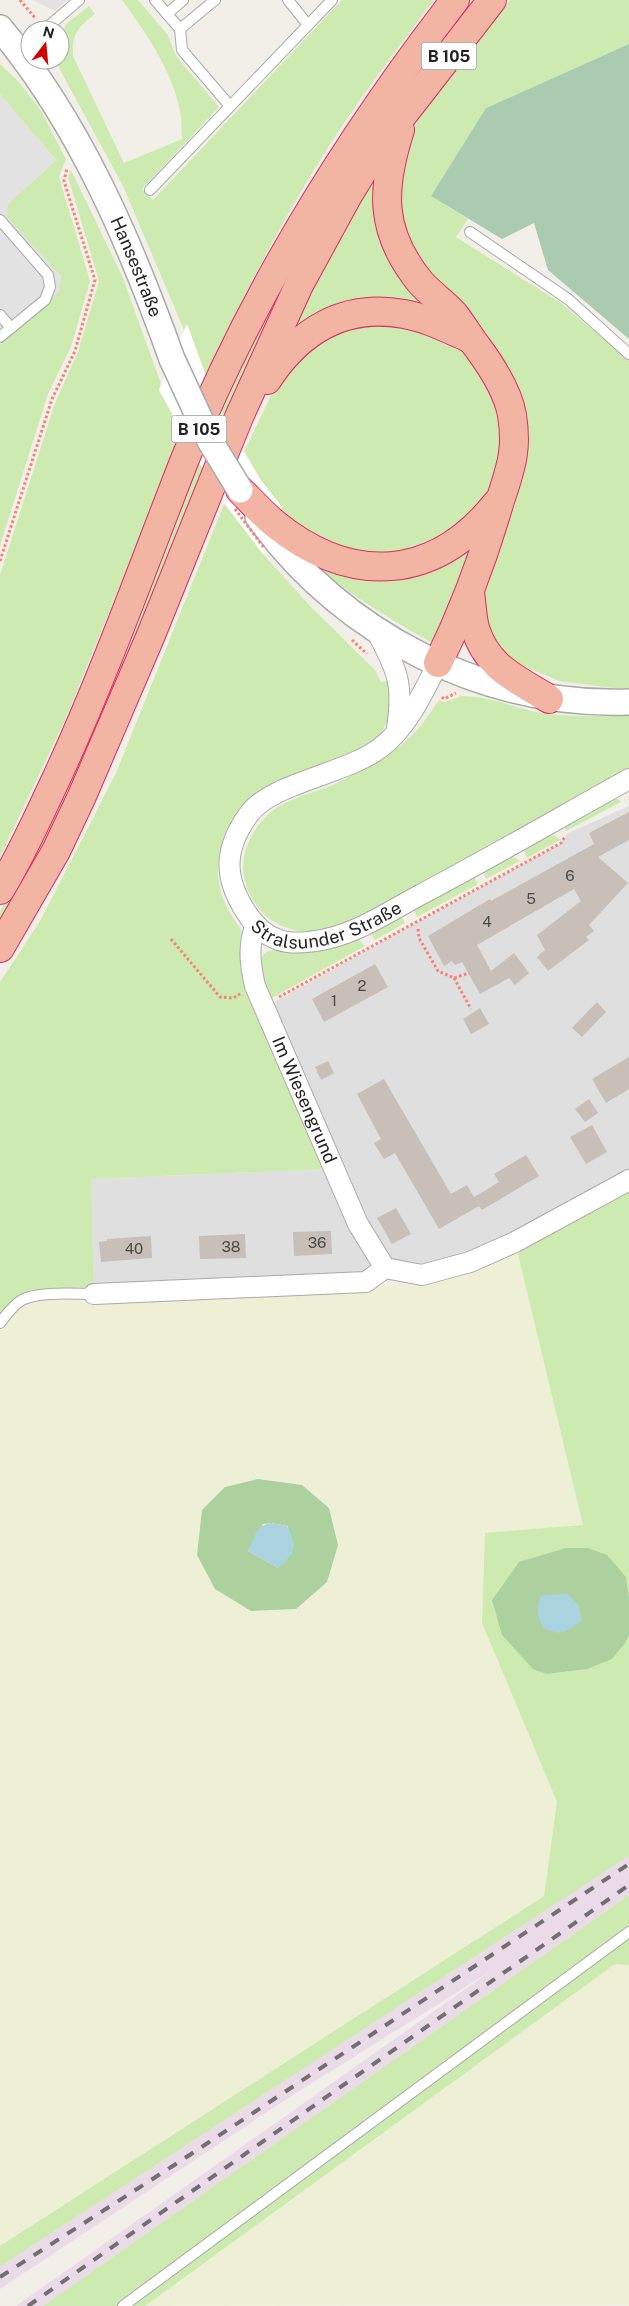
<svg xmlns="http://www.w3.org/2000/svg" width="629" height="2306" viewBox="0 0 629 2306" font-family="'Public Sans',sans-serif">
<style>
.residential{fill:#e0dfdf}
.industrial{fill:#ebdbe8}
.farmland{fill:#eef0d5;fill-rule:evenodd}
.grass{fill:#cdebb0}
.forest{fill:#add19e;fill-rule:evenodd}
.cemetery{fill:#aacbaf}
.parking{fill:#e2e2e2}
.water{fill:#aad3df}
.pier{fill:#fff}
.building{fill:#c7bfb8}
.lines{fill:none;stroke-linecap:round;stroke-linejoin:round}
.service-casing{stroke:#a9a9a9;stroke-width:12}
.minor-casing{stroke:#a9a9a9;stroke-width:22}
.tertiary-casing{stroke:#a9a9a9;stroke-width:28}
.trunk-casing{stroke:#dc2a67;stroke-width:30}
.path{stroke:#fa8072;stroke-width:3;stroke-dasharray:2.5 2.5;stroke-linecap:butt}
.service{stroke:#fff;stroke-width:10}
.minor{stroke:#fff;stroke-width:20}
.tertiary{stroke:#fff;stroke-width:25}
.trunk{stroke:#f2b4a3;stroke-width:28}
.rail{stroke:#707070;stroke-width:4;stroke-dasharray:10 10;stroke-linecap:butt}
.tertiary-bridge-casing{stroke:#a9a9a9;stroke-width:28;stroke-linecap:butt}
.path-bridge{stroke:#fa8072;stroke-width:3;stroke-dasharray:2.5 2.5;stroke-linecap:butt}
.tertiary-bridge{stroke:#fff;stroke-width:25}
.labels{text-anchor:middle;stroke-width:4.5;stroke-linejoin:round;paint-order:stroke}
.number-label{font-size:15px;fill:#4b4948}
.shield{fill:#fff;stroke:#646464;stroke-width:1}
.shield-label{font-size:16px;font-weight:bold;fill:#222}
.street-label{font-size:18px;fill:#222;stroke:#fff}
</style>
<rect width="100%" height="100%" fill="#f2efe9"/>
<path class="residential" d="M629,806v366l-133,71 -72,23 -62,10 -268,11 -4,-108 240,-10 -59,-165 290,-161 7,-10z"/>
<path class="industrial" d="M629,1856v39l-586,411h-27l475,-335 -209,131 -282,187v-22z"/>
<g class="farmland">
<path d="M516,1246l67,280 -98,7 -3,90 75,179 -13,94 -544,350v-916l15,-19 23,-10 391,-17zM258,1479l44,6 27,23 9,37 -113,-58z"/>
<path d="M615,1963l14,2v340l-484,1z"/>
</g>
<g class="grass">
<path d="M122,0h16l30,35 8,21 43,51 -77,82 11,11 189,-200h92c-37,49 -75,99 -108,151 -46,72 -84,148 -121,224l-19,-50 -2,5 -61,-144 -64,-118 1,-29 6,-15 23,-18 6,8c-17,14 -23,18 -22,42l51,107 58,-24c-1,-9 0,-19 -2,-28 -8,-41 -34,-78 -58,-111z"/>
<path d="M466,0h13l-122,169 -291,638 -66,120v-16l16,-25 129,-291 87,-215 72,-142z"/>
<path d="M510,0h119v44l-143,64 -55,88 37,23 -12,18 105,66 68,58v329l-70,-9 -50,-21 -16,-14 -12,-41 7,-32 26,-65 11,-39 3,-26 -6,-45 -22,-43 -20,-24 -43,-42 -36,-55 -1,-69 17,-43 38,-52z"/>
<path d="M0,64l19,18 22,29 25,48 -7,18 31,104 -19,66 -23,47 -48,152v-202l59,-53 2,-14 -55,-61 2,-12 48,-44 -56,-66z"/>
<path d="M383,166l49,139 -141,31 3,-22 58,-105z"/>
<path d="M71,170l52,108 38,106 -2,6 23,42 -116,286 -66,139v-282l55,-172 23,-51 21,-71 -31,-104z"/>
<path d="M379,317l77,28 17,16 21,36 8,28 -2,39 -14,35 -45,44 -68,16 -69,-24 -24,-24 -36,-59 37,-78 27,-32z"/>
<path d="M224,504l39,50 48,53 64,63 6,12 8,-1 1,34 -8,17 -15,17 -120,53 -11,14 -12,19 -5,21 -1,19 3,18 6,15 14,22 6,51 83,188 -239,10 3,108 -64,3 -20,14 -10,13v-335l40,-61 76,-148z"/>
<path d="M481,539l-49,104c-45,-26 -88,-51 -127,-87l43,16z"/>
<path d="M462,696c26,0 50,11 75,16 30,6 61,4 92,3v58l-271,148c-25,10 -48,16 -73,6 -21,-8 -35,-25 -40,-46 -8,-31 13,-65 40,-78 16,-8 34,-12 50,-19 22,-11 45,-23 65,-38 16,-12 28,-30 39,-46l6,2z"/>
<path d="M614,795l7,7 -55,29 -3,-7z"/>
<path d="M544,834l12,2 4,4 -33,18 -5,-12z"/>
<path d="M508,853l12,8 -34,18 -4,-11z"/>
<path d="M472,873l6,11 -61,33 -5,-11z"/>
<path d="M400,913l5,10 -30,17 -6,-10z"/>
<path d="M356,937l9,9 -95,53 -12,-29 2,-11 6,-7 10,-3 34,4 17,-4z"/>
<path d="M629,1185v413l-3,-21 -107,-15 28,112 40,-5 39,-27 3,-6v220l-629,411v-21l544,-350 13,-94 -75,-179 3,-90 98,-8 -67,-279z"/>
<path d="M629,1895v70l-14,-1 -470,342h-102z"/>
</g>
<g class="forest">
<path d="M258,1479l44,6 27,23 9,37 -11,37 -31,27 -45,2 -36,-22 -18,-34 5,-45 23,-23zM271,1523l17,3 -10,42 -30,-17 15,-27z"/>
<path d="M566,1548h22l19,7 19,22 3,21v38l-3,6 -14,17 -25,10 -40,5 -14,-5 -31,-34 -10,-35 27,-38z"/>
</g>
<path class="cemetery" d="M629,44v295l-81,-69 -14,-47 -32,16 -71,-43 55,-88z"/>
<g class="parking">
<path d="M33,0h34l-12,11z"/>
<path d="M0,94l56,66 -48,44 -2,12 55,60 -2,15 -59,53z"/>
</g>
<g class="water">
<path d="M271,1523l16,3c11,21 8,28 -9,42l-30,-17c6,-13 8,-26 23,-28z"/>
<path d="M567,1594l12,11 2,16c-15,12 -19,15 -38,7 -6,-13 -8,-20 -1,-33z"/>
</g>
<path class="pier" d="M187,324l25,68 11,23 37,64 22,28 -19,47 -50,-67 -54,-97z"/>
<g class="building">
<path d="M629,812v28l-31,17 30,26 -39,42 5,6 -8,6 3,3 -41,31 -11,-14 8,-7 -8,-15 44,-34 -7,-12 -97,56 14,26 23,-18 15,20 -14,12 -6,-7 -29,16 -18,-32 -7,3 -3,-4 -8,5 -16,-30 62,-37 1,2 103,-57 -5,-11z"/>
<path d="M375,964l13,23 -64,35 -12,-23z"/>
<path d="M597,1002l9,10 -24,25 -10,-9z"/>
<path d="M480,1008l9,16 -18,10 -8,-15z"/>
<path d="M629,1057v32l-23,14 -14,-24z"/>
<path d="M328,1061l6,12 -13,7 -6,-13z"/>
<path d="M384,1079l67,115 16,-9 7,12 25,-15 -5,-8 32,-19 13,21 -57,34 -3,-4 -40,23 -44,-76 -11,6 -10,-16 7,-4 -24,-45z"/>
<path d="M589,1099l9,14 -13,9 -10,-13z"/>
<path d="M592,1125l15,27 -21,12 -16,-27z"/>
<path d="M396,1208l15,26 -19,10 -15,-26z"/>
<path d="M331,1231l1,23 -38,2 -1,-24z"/>
<path d="M245,1234l1,24 -46,1 -1,-23z"/>
<path d="M151,1236l1,22 -51,4 -2,-20 8,-1v-2z"/>
</g>
<g class="lines">
<g class="service-casing">
<g id="service">
<path d="M155,0l25,29 2,21 48,56"/>
<path d="M288,0l20,25"/>
<path d="M167,14l16,-14"/>
<path d="M180,29l35,-29"/>
<path d="M44,30l35,-30"/>
<path d="M150,190l182,-190"/>
<path d="M0,220l48,55 2,12 -5,13 -45,37"/>
<path d="M470,232l98,67 61,55"/>
<path d="M0,315l11,13"/>
<path d="M0,1323c6,-8 13,-18 22,-23 16,-9 53,-6 72,-6"/>
<path d="M123,2306l506,-374"/>
</g>
</g>
<g class="minor-casing">
<g id="minor">
<path d="M377,632c20,38 27,52 20,96"/>
<path id="s1" d="M438,663c-15,30 -31,65 -58,85 -34,26 -109,35 -131,66 -25,34 -26,63 -3,98 8,13 18,23 33,28 14,5 33,2 47,-1 33,-7 64,-28 94,-44 70,-37 139,-77 209,-116"/>
<path id="s2" d="M255,926c-7,22 -5,38 0,60l103,238 27,44"/>
<path d="M94,1294l272,-12 19,-14 37,7 48,-13 45,-20 114,-62"/>
</g>
</g>
<g class="tertiary-casing">
<g id="tertiary">
<path id="s3" d="M0,28c80,96 130,214 172,331"/>
<path d="M258,517c85,117 225,190 371,185"/>
</g>
</g>
<g class="trunk-casing">
<g id="trunk">
<path d="M400,130c-19,59 -21,102 21,153 10,11 23,20 33,31 9,11 15,23 24,34 14,19 30,44 34,67 2,13 3,25 1,38 -2,17 -9,35 -14,51 -16,55 -36,108 -61,159"/>
<path d="M267,380c32,-49 77,-77 137,-66 23,4 44,15 65,24"/>
<path d="M240,490c11,11 23,24 35,34 77,62 159,57 221,-20"/>
<path d="M470,593c2,12 2,24 5,35 12,40 42,51 74,71"/>
<path d="M0,890c22,-36 39,-75 57,-113 48,-104 86,-211 128,-318 67,-166 161,-318 270,-459"/>
<path d="M0,948l56,-97 26,-55 69,-161 88,-218 60,-132 48,-88 28,-46 117,-151"/>
</g>
</g>
<g class="path">
<path d="M20,0l16,19"/>
<path d="M0,561l52,-162 23,-48 20,-71 -31,-99 3,-13"/>
<path d="M352,640l15,14"/>
<path d="M442,697l2,2 12,-6"/>
<path d="M418,929l1,9 19,33 16,7 15,-5"/>
<path d="M171,939l49,58 13,1 7,-4"/>
<path d="M454,978l17,31"/>
<path d="M279,997l282,-154 4,-6"/>
</g>
<use href="#service" class="service"/>
<use href="#minor" class="minor"/>
<use href="#tertiary" class="tertiary"/>
<use href="#trunk" class="trunk"/>
<g class="rail">
<path d="M0,2277l179,-115 450,-298"/>
<path d="M28,2306l601,-421"/>
</g>
<g class="tertiary-bridge-casing">
<path id="tertiary-bridge" d="M172,359l38,82 30,49"/>
</g>
<path class="path-bridge" d="M235,509l30,40"/>
<use href="#tertiary-bridge" class="tertiary-bridge"/>
</g>
<g class="labels">
<g class="number-label">
<text x="570" y="881">6</text>
<text x="531" y="904">5</text>
<text x="487" y="927">4</text>
<text x="362" y="991">2</text>
<text x="334" y="1006">1</text>
<text x="317" y="1248">36</text>
<text x="231" y="1252">38</text>
<text x="134" y="1254">40</text>
</g>
<g class="shield">
<rect x="421.5" y="42.5" width="55" height="27" rx="4"/>
<rect x="171.5" y="415.5" width="55" height="27" rx="4"/>
</g>
<g class="shield-label">
<text x="449" y="62">B 105</text>
<text x="199" y="435">B 105</text>
</g>
<g class="street-label">
<text dy="6" stroke="none"><textPath href="#s3" startOffset="276">Hansestraße</textPath></text>
<text dy="6" stroke="none"><textPath href="#s1" startOffset="451">Stralsunder Straße</textPath></text>
<text dy="6" stroke="none"><textPath href="#s2" startOffset="185">Im Wiesengrund</textPath></text>
</g>
</g>
<g transform="translate(45 45) rotate(16)"><circle r="24" fill="#ffffff" stroke="#a7a7a7"/>
<path d="M0-4L9 19L0 12L-9 19Z" fill="#d40000"/>
<text y="-8" font-size="14" font-weight="bold" text-anchor="middle" fill="#222222">N</text>
</g>
</svg>
